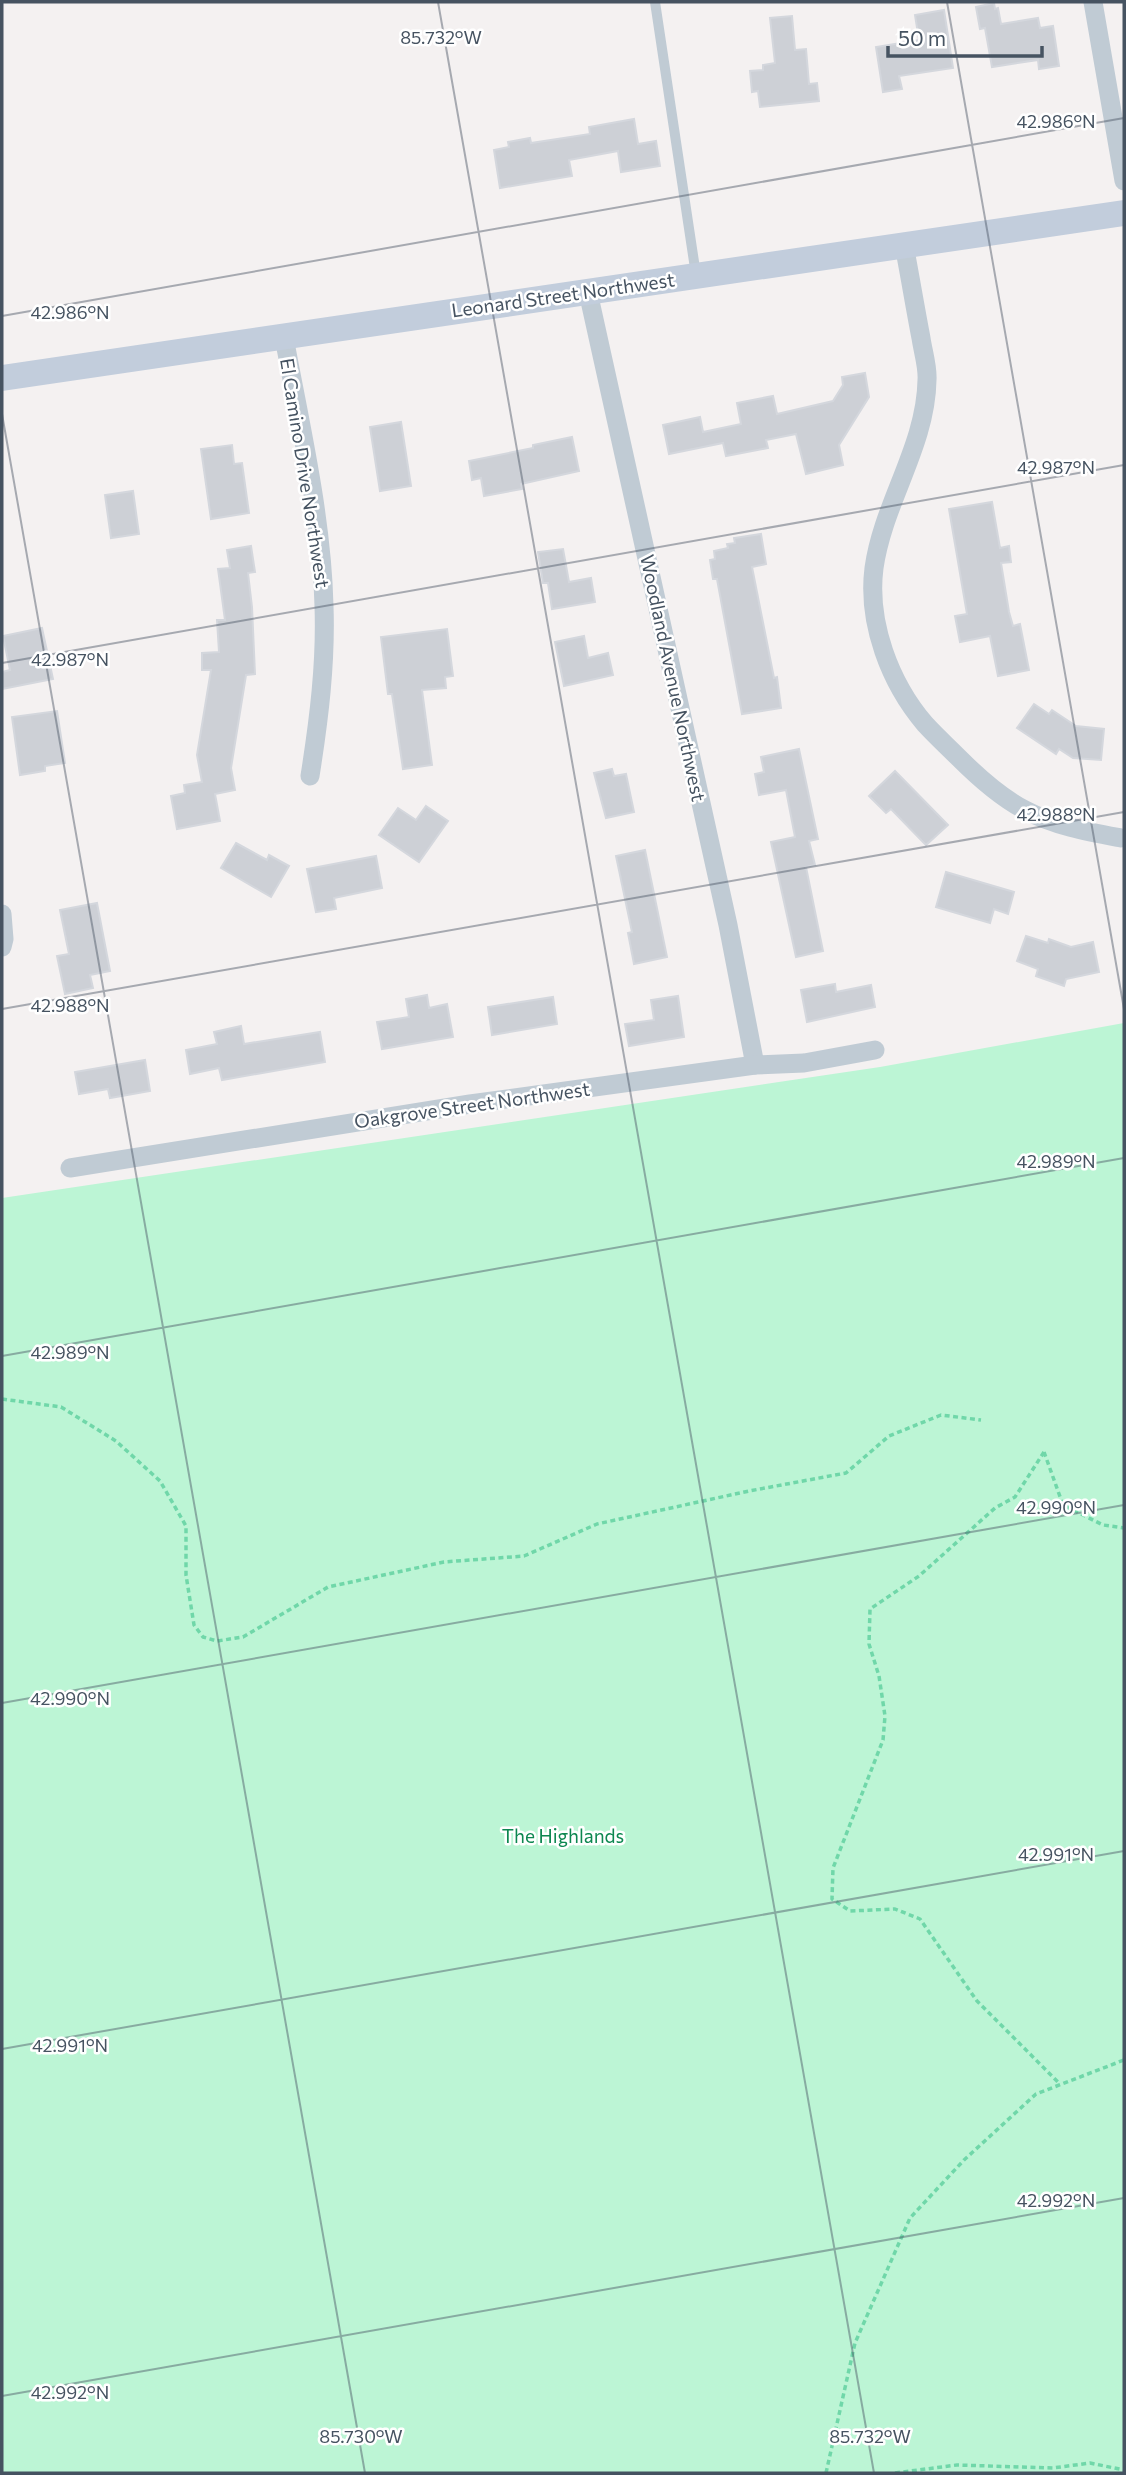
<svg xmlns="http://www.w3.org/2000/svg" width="1126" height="2475" viewBox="0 0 1126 2475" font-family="Commissioner,sans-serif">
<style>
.green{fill:#bcf5d5}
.building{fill:#cdd0d6;stroke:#d4d7dd;stroke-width:2}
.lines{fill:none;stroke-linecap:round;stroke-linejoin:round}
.path{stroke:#70d7a9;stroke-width:3.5;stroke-dasharray:5 3.5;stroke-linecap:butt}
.lane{stroke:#c0cbd4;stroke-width:10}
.street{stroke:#c0cbd4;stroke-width:19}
.secondary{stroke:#c2cddc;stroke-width:26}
.ticks{fill:none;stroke:#465361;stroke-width:2;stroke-opacity:0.45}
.labels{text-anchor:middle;stroke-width:5;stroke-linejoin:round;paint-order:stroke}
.street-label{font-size:19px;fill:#465361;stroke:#fff}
.park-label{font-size:19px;fill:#0d8750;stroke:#fff}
.ticks-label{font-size:18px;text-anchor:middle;fill:#465361;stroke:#fff;stroke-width:5;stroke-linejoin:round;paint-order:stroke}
</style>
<rect width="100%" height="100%" fill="#f4f1f1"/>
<path class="green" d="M1124,1023v1450h-1122v-1275l878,-131z"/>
<g class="building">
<path d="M994,3l1,6 3,-1 3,16 37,-6 2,10 13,-2 6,40 -20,3 -1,-9 -46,7 -7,-39 -5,1 -4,-22z"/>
<path d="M944,10l9,58 -54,8 3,13 -19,3 -7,-45 43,-7 -4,-25z"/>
<path d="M792,16l3,34 11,-1 3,35 8,-1 2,18 -59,6 -2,-16 -6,1 -2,-21 13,-1v-5l12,-2 -5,-45z"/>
<path d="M634,119l4,25 18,-3 4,25 -39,6 -3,-21 -49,9 3,16 -72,12 -6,-38 15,-3 -1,-5 22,-4 1,5 59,-9 -1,-7z"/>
<path d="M865,373l4,24 -30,48 4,20 -37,9 -10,-40 -30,6 2,8 -42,8 -3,-13 -54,11 -6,-29 37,-8 3,15 38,-8 -4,-21 36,-7 4,18 56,-13 10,-16 -1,-8z"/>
<path d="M401,422l10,64 -31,5 -10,-64z"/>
<path d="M572,437l7,34 -58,13 1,5 -38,7 -3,-18 -9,2 -3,-19 64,-13v-3z"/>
<path d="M232,445l2,19 8,-1 7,50 -38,6 -10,-70z"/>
<path d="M133,491l6,43 -28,4 -6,-43z"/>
<path d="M992,502l8,46 9,-2 2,16 -10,1 8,49 4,14 7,-2 9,46 -31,6 -8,-40 -30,6 -5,-26 12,-2 -18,-105z"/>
<path d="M761,534l5,30 -14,3 22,111 3,-1 4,31 -39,6 -25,-135h-4l-3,-19 5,-1 -1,-8 14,-3 -1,-4 8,-1 -1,-5z"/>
<path d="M251,546l4,26 -7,1 4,34 3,67 -9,1 -15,93 4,22 -20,4 5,27 -43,8 -6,-33 14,-3 -1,-8 18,-3 -5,-27 14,-85h-9v-17l17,-1 -2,-32h8l-7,-51 12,-1 -3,-18z"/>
<path d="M563,549l6,33 22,-4 4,24 -43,7 -4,-26h-5l-5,-31z"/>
<path d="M42,628l11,51 -51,10v-17l8,-2 -7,-34z"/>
<path d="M447,629l6,47 -8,1 1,11 -24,2 10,75 -29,4 -11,-75h-4l-7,-57z"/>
<path d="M584,636l4,22 20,-5 5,22 -49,11 -9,-44z"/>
<path d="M1034,704l15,10 3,-4 24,16 28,3 -3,31 -28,-2 -14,-9 -3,5 -39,-26z"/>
<path d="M57,711l8,52 -20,3v5l-25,4 -8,-58z"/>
<path d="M799,749l19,90 -9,2 6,24 -9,2 17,84 -27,6 -25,-115 24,-5 -9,-47 -27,5 -4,-21 9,-2 -3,-15z"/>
<path d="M612,769l2,7 12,-2 8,38 -28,6 -12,-45z"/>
<path d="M895,771l53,54 -22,20 -35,-36 -5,4 -17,-17z"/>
<path d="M426,806l22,15 -29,41 -40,-27 19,-27 18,12z"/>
<path d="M236,843l31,17 2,-5 20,11 -18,31 -50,-29z"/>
<path d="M645,850l22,107 -33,7 -6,-31 4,-1 -16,-76z"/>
<path d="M376,856l6,32 -48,10 2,11 -20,3 -9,-43z"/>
<path d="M946,872l68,20 -6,22 -14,-5 -4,14 -54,-16z"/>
<path d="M97,903l13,68 -20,4 3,13 -28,6 -8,-38 12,-2 -9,-44z"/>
<path d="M1026,936l22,7 1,-4 22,8 22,-5 6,30 -33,7 -2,7 -28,-10 2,-7 -21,-8z"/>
<path d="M835,984l1,8 35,-7 4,22 -68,15 -6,-32z"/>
<path d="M427,995l2,13 18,-4 6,33 -71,12 -5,-27 32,-5 -3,-18z"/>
<path d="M678,996l6,41 -55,9 -4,-22 29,-4 -3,-20z"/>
<path d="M553,997l4,27 -65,11 -4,-28z"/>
<path d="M241,1026l3,18 76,-12 5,30 -103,18 -3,-12 -29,6 -4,-24 31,-6 -3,-12z"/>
<path d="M145,1060l5,31 -40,7 -2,-9 -29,5 -4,-22z"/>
</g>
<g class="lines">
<g class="path">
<path d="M2,1399l59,8 55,34 44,40 26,45v49l8,50 9,12 14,4 26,-4 85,-50 116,-25 80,-6 73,-32 152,-33 97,-18 43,-37 52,-21 40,5"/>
<path d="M1044,1452l-29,45 -20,11 -76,68 -49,33 -1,35 10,32 6,40 -2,24 -50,128 -1,31 18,12 45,-2 25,10 57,82 83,83"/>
<path d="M1044,1452l19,53 40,20 21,3"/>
<path d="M826,2473l29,-130 55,-125 54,-58 72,-66 88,-34"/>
<path d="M895,2473l62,-8 96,3 37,-5 34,7"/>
</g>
<path class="lane" d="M655,2l41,273"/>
<g class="street">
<path d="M1093,2l31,179"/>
<path d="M904,245c6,31 11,62 17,93 2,14 7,29 6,42 -1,66 -44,123 -53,188 -7,55 16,115 51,156 11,12 23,23 34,34 20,20 41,39 66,52 30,16 64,22 96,28"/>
<path d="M588,292l140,633 27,140"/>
<path d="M284,337c16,87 38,180 40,269 2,57 -5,113 -14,170"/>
<path d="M2,914l2,25 -2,8"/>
<path d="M70,1168l400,-64 285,-39 49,-2 71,-13"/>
</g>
<path class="secondary" d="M2,378l1122,-165"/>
</g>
<path class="ticks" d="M438,2l436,2471M947,2l177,1007M2,316l1122,-198M2,414l363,2059M2,663l1122,-198M2,1009l1122,-197M2,1356l1122,-198M2,1703l1122,-198M2,2049l1122,-198M2,2396l1122,-198"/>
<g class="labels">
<g class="street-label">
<text transform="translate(563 295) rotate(-8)" y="7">Leonard Street Northwest</text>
<text transform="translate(305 473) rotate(81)" y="7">El Camino Drive Northwest</text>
<text transform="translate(673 678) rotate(78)" y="7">Woodland Avenue Northwest</text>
<text transform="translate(472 1105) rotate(-8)" y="7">Oakgrove Street Northwest</text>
</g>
<g class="park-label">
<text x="563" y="1843">The Highlands</text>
</g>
</g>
<g class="ticks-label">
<text x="441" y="44">85.732°W</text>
<text x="1056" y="128">42.986°N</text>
<text x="70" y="319">42.986°N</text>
<text x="1056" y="474">42.987°N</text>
<text x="70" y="666">42.987°N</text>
<text x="1056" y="821">42.988°N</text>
<text x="70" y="1012">42.988°N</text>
<text x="1056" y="1168">42.989°N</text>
<text x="70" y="1359">42.989°N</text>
<text x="1056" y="1514">42.990°N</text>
<text x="70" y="1705">42.990°N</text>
<text x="1056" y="1861">42.991°N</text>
<text x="70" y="2052">42.991°N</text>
<text x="1056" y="2207">42.992°N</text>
<text x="70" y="2399">42.992°N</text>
<text x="361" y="2443">85.730°W</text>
<text x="870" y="2443">85.732°W</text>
</g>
<rect width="1126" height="2475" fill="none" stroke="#465361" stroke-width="7"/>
<path d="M888 46v10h154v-10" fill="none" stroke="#465361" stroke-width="3.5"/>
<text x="898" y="46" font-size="21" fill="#465361" stroke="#ffffff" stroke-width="5" paint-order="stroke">50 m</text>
</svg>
